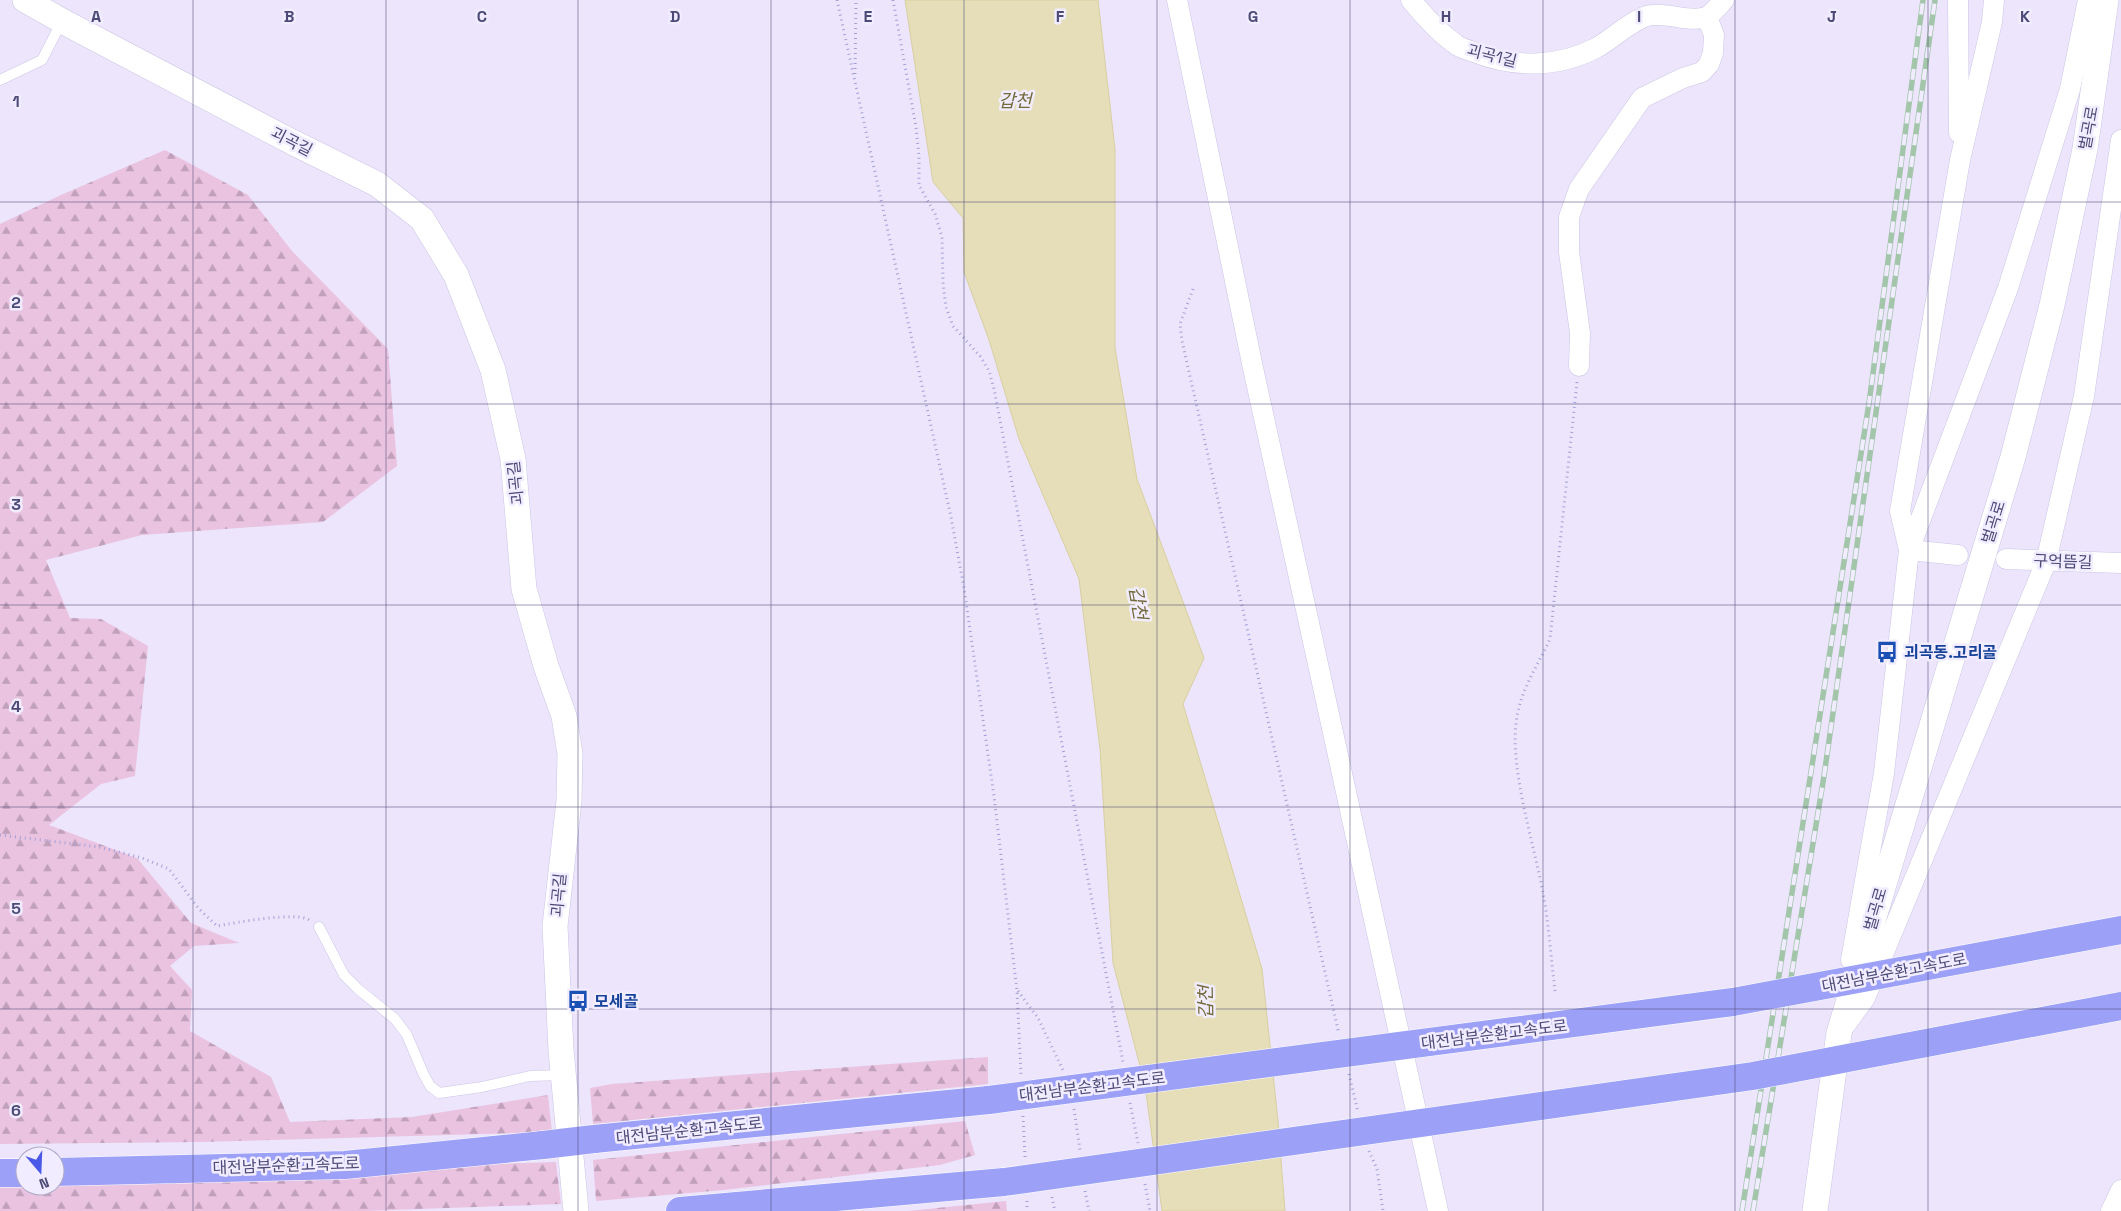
<svg xmlns="http://www.w3.org/2000/svg" width="2121" height="1211" viewBox="0 0 2121 1211" font-family="'Space Grotesk','Noto Sans KR',sans-serif">
<style>
.forest{fill:url(#forest-firs)}
.water{fill:#e6deb9;stroke:#d8cfa0}
.lines{fill:none;stroke-linecap:round;stroke-linejoin:round}
.service-casing{stroke:#cbc5e6;stroke-width:11}
.minor-casing{stroke:#cbc5e6;stroke-width:21}
.tertiary-casing{stroke:#cbc5e6;stroke-width:26}
.motorway-casing{stroke:#fff;stroke-width:29}
.path{stroke:#a3a0d7;stroke-width:3;stroke-dasharray:1 4;stroke-linecap:butt}
.service{stroke:#fff;stroke-width:10}
.minor{stroke:#fff;stroke-width:20}
.tertiary{stroke:#fff;stroke-width:25}
.motorway{stroke:#9ca1f7;stroke-width:28}
.rail-casing{stroke:#a3c6ab;stroke-width:5.5}
.rail{stroke:#f1ecff;stroke-width:4;stroke-dasharray:11;stroke-linecap:butt}
.motorway-bridge-casing{stroke:#fff;stroke-width:29;stroke-linecap:butt}
.motorway-bridge{stroke:#9ca1f7;stroke-width:28}
.grid{fill:none;stroke:#4c4a76;stroke-width:1;stroke-opacity:0.55}
.labels{text-anchor:middle;stroke-width:5;stroke-linejoin:round;paint-order:stroke}
.street-label{font-size:16px;fill:#4c4a76;stroke:#f1ecff}
.transit-label{font-size:16px;font-weight:bold;fill:#164399;stroke:#f1ecff;text-anchor:start}
.water-label{font-size:18px;font-style:italic;fill:#746b3a;stroke:#f1ecff}
.grid-label{font-size:16px;text-anchor:middle;font-weight:bold;fill:#4c4a76;stroke:#f1ecff;stroke-width:5;stroke-linejoin:round;paint-order:stroke}
</style>
<defs>
<pattern id="forest-firs" width="22" height="20" patternUnits="userSpaceOnUse" patternTransform="scale(1.25)"><rect width="22" height="20" fill="#eac3e0"/><path d="M5 1l3.5 6h-7zM16 11l3.5 6h-7z" fill="#c0a0ba"/></pattern>
</defs>
<rect width="100%" height="100%" fill="#ece5fc"/>
<g class="forest">
<path d="M165,150l83,45 44,56 96,98 9,117 -74,56 -181,13 -96,25 24,58 31,1 47,27 -13,130 -34,8 -52,41 88,33 54,65 48,20 -45,3 -24,20 22,24 -2,41 81,46 19,45 122,-5 136,-22 4,37 -351,10 -201,2v-920l61,-29z"/>
<path d="M988,1057v27l-395,40 -3,-36 22,-4z"/>
<path d="M965,1121l10,34 -35,10 -216,25 -128,11 -3,-41z"/>
<path d="M556,1162l5,42 -197,7h-364v-31l25,6h30v-8z"/>
<path d="M1006,1201l1,10h-99z"/>
</g>
<path class="water" d="M905,0h193l17,149v199l22,131 67,179 -21,46 79,265 16,152 7,90h-123l-17,-126 -32,-122 -13,-214 -21,-170 -60,-140 -30,-99 -25,-68 -1,-54 -30,-36z"/>
<g class="lines">
<g class="service-casing">
<g id="service">
<path d="M0,80l42,-20 20,-39"/>
<path d="M319,927l25,48 14,14 37,30 12,16 16,38 7,13 9,7 43,-6 48,-11 33,-1"/>
</g>
</g>
<g class="minor-casing">
<g id="minor">
<path d="M1177,0l76,368 185,843"/>
<path d="M1411,0c13,16 26,31 43,43 5,5 14,7 20,9 40,16 83,16 122,-4 16,-9 31,-24 48,-31 18,-8 48,8 64,-1 6,-4 11,-11 16,-16"/>
<path d="M1958,0l1,133"/>
<path d="M1579,366l1,-33 -11,-81v-35l10,-28 63,-91 41,-20 19,-6 7,-8 4,-11 1,-18 -7,-18"/>
<path d="M1909,550l99,-262 62,-199 18,-89"/>
<path d="M1909,550l49,5"/>
<path d="M2006,559l115,4"/>
<path d="M1851,960l33,-187 25,-223 -9,-39 60,-351 32,-138 2,-22"/>
<path d="M1846,1024l19,-26 181,-436 38,-166 37,-256"/>
<path d="M2111,1211l10,-21"/>
</g>
</g>
<g class="tertiary-casing">
<g id="tertiary">
<path d="M25,0l37,21 230,121 85,42 45,35 34,56 37,95 20,89 11,130 22,77 18,50 6,38 -1,47 -14,125 6,124 15,161"/>
<path d="M1815,1211l24,-178 174,-576 39,-152 33,-156 21,-149"/>
</g>
</g>
<g class="motorway-casing">
<g id="motorway">
<path d="M594,1139l395,-39"/>
<path d="M55,1172l290,-7 198,-20"/>
<path d="M0,1173h25"/>
<path d="M680,1211l324,-29"/>
</g>
</g>
<g class="path">
<path d="M837,0l114,517 13,71 30,208 23,195 4,84"/>
<path d="M893,0l23,127 3,30v28l16,29 7,23 1,46 3,24 7,19 27,30 9,15 5,18 129,673"/>
<path d="M855,74l1,-74"/>
<path d="M1193,289l-13,35 2,17 157,693"/>
<path d="M0,835l99,12 43,11 27,11 30,40 18,17c17,-3 80,-15 92,-6"/>
<path d="M1018,991l20,27 25,52"/>
<path d="M1555,991c-4,-32 -6,-66 -12,-98 -9,-50 -35,-128 -26,-177 5,-28 21,-51 33,-77l27,-257"/>
<path d="M1349,1074l9,38"/>
<path d="M1130,1103l8,40"/>
<path d="M1074,1109l6,41"/>
<path d="M1023,1116l2,41"/>
<path d="M1369,1151l8,18 6,42"/>
<path d="M1145,1184l5,27"/>
<path d="M1085,1191l4,20"/>
<path d="M1052,1197l3,14"/>
<path d="M1027,1201v10"/>
</g>
<use href="#service" class="service"/>
<use href="#minor" class="minor"/>
<use href="#tertiary" class="tertiary"/>
<use href="#motorway" class="motorway"/>
<g class="rail-casing">
<g id="rail">
<path d="M1742,1211l127,-808 54,-403"/>
<path d="M1753,1211l71,-435 111,-776"/>
</g>
</g>
<use href="#rail" class="rail"/>
<g class="motorway-bridge-casing">
<g id="motorway-bridge">
<path d="M989,1100l744,-98 388,-72"/>
<path d="M543,1145l51,-6"/>
<path d="M1004,1182l749,-106 368,-70"/>
</g>
</g>
<use href="#motorway-bridge" class="motorway-bridge"/>
</g>
<path class="grid" d="M193,0v1211M386,0v1211M578,0v1211M771,0v1211M964,0v1211M1157,0v1211M1350,0v1211M1543,0v1211M1735,0v1211M1928,0v1211M0,202h2121M0,404h2121M0,605h2121M0,807h2121M0,1009h2121"/>
<defs>
<g id="bus-bare" transform="scale(1.725)"><path d="M-5-6H5V4H4V6H2V4H-2V6H-4V4H-5ZM-3.5-4V0h7V-4ZM-3.5 1.2v1.5H-2V1.2ZM2 1.2v1.5H3.5V1.2Z" fill="#1a4fb4" stroke="#f1ecff" stroke-width="2.5" paint-order="stroke"/></g>
</defs>
<g fill-rule="evenodd">
<use href="#bus-bare" x="1887" y="652"/>
<use href="#bus-bare" x="578" y="1001"/>
</g>
<g class="labels">
<g class="street-label">
<text transform="translate(1492 55) rotate(14)" y="6">괴곡1길</text>
<text transform="translate(2088 128) rotate(-80)" y="6">벌곡로</text>
<text transform="translate(292 141) rotate(27)" y="6">괴곡길</text>
<text transform="translate(515 483) rotate(-96)" y="6">괴곡길</text>
<text transform="translate(1993 522) rotate(-73)" y="6">벌곡로</text>
<text transform="translate(2063 561) rotate(2)" y="6">구억뜸길</text>
<text transform="translate(558 895) rotate(-85)" y="6">괴곡길</text>
<text transform="translate(1875 909) rotate(-74)" y="6">벌곡로</text>
<text transform="translate(1894 972) rotate(-11)" y="6">대전남부순환고속도로</text>
<text transform="translate(1494 1034) rotate(-7)" y="6">대전남부순환고속도로</text>
<text transform="translate(1092 1086) rotate(-7)" y="6">대전남부순환고속도로</text>
<text transform="translate(689 1130) rotate(-6)" y="6">대전남부순환고속도로</text>
<text transform="translate(286 1165) rotate(-2)" y="6">대전남부순환고속도로</text>
</g>
<g class="transit-label">
<text x="1904" y="658">괴곡동.고리골</text>
<text x="594" y="1007">모세골</text>
</g>
<g class="water-label">
<text x="1015" y="107">갑천</text>
<text transform="translate(1138 603) rotate(80)" y="6">갑천</text>
<text transform="translate(1206 1002) rotate(-91)" y="6">갑천</text>
</g>
</g>
<g class="grid-label">
<text x="96" y="22">A</text>
<text x="289" y="22">B</text>
<text x="482" y="22">C</text>
<text x="675" y="22">D</text>
<text x="868" y="22">E</text>
<text x="1060" y="22">F</text>
<text x="1253" y="22">G</text>
<text x="1446" y="22">H</text>
<text x="1639" y="22">I</text>
<text x="1832" y="22">J</text>
<text x="2025" y="22">K</text>
<text x="16" y="107">1</text>
<text x="16" y="308">2</text>
<text x="16" y="510">3</text>
<text x="16" y="712">4</text>
<text x="16" y="914">5</text>
<text x="16" y="1116">6</text>
</g>
<g transform="translate(40 1171) rotate(161)"><circle r="24" fill="#f1ecff" stroke="#afabc8"/>
<path d="M0-4L9 19L0 12L-9 19Z" fill="#4a59e7"/>
<text y="-8" font-size="14" font-weight="bold" text-anchor="middle" fill="#4c4a76">N</text>
</g>
</svg>
